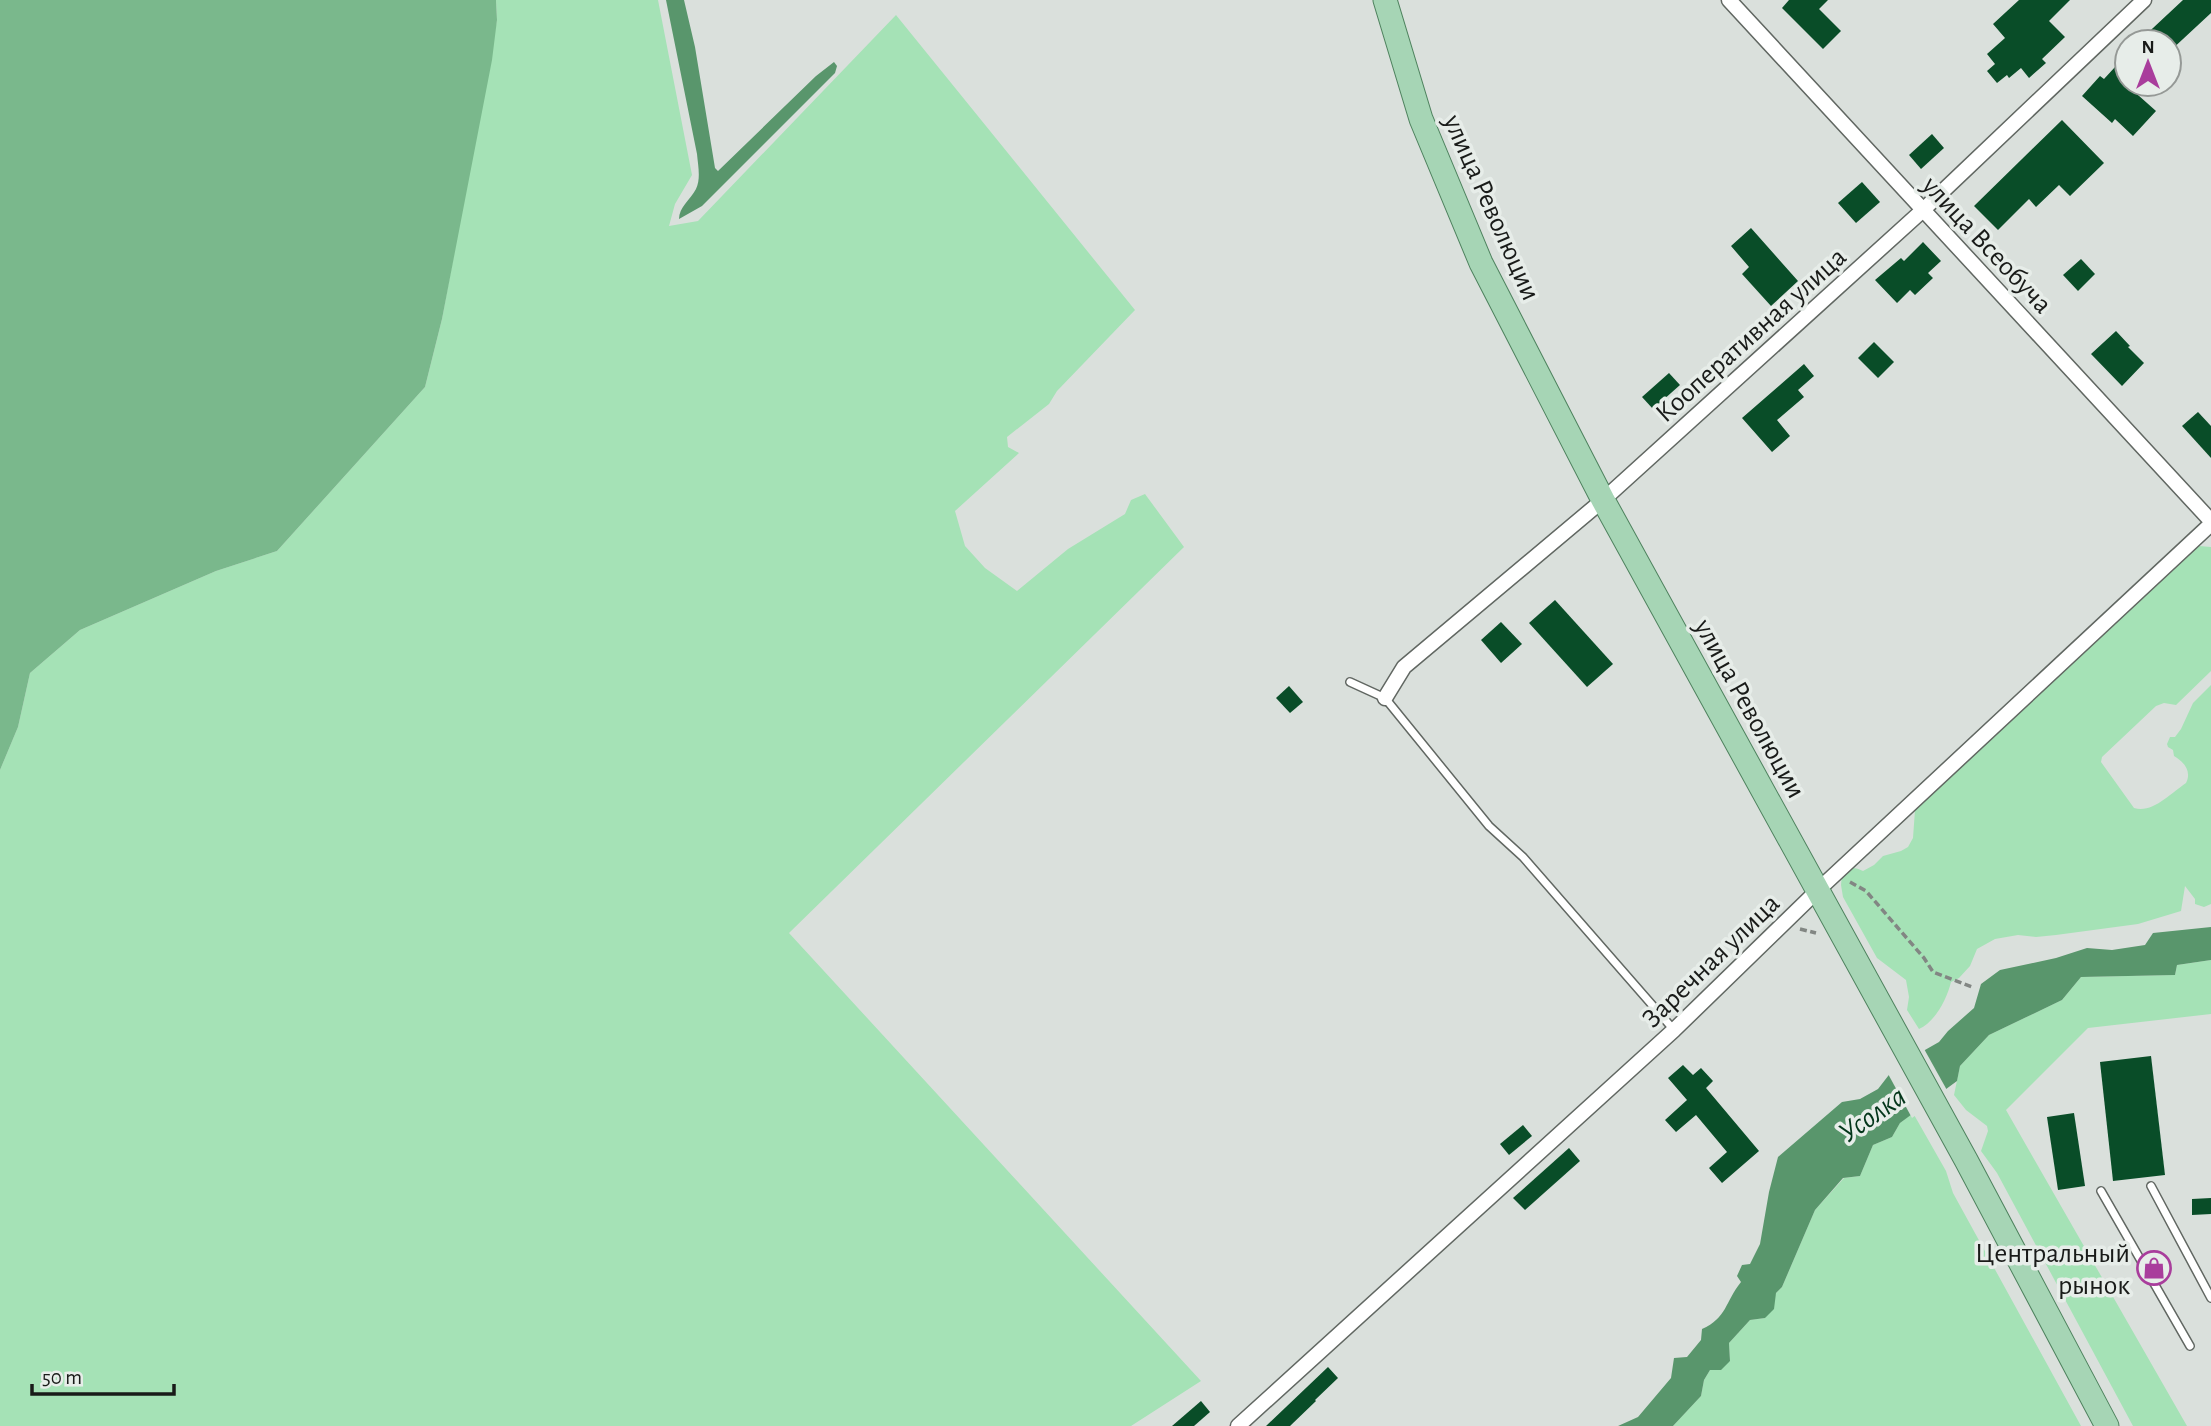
<svg xmlns="http://www.w3.org/2000/svg" width="2211" height="1426" viewBox="0 0 2211 1426" font-family="'Alegreya Sans',sans-serif">
<style>
.green{fill:#a5e2b6}
.forest{fill:#7ab88c}
.water{fill:#59966c}
.pier{fill:#dae0dc}
.building{fill:#094d28}
.lines{fill:none;stroke-linecap:round;stroke-linejoin:round}
.service-casing{stroke:#616762;stroke-width:10}
.minor-casing{stroke:#616762;stroke-width:17}
.primary-casing{stroke:#4e825e;stroke-width:25}
.path{stroke:#828683;stroke-width:3.5;stroke-dasharray:7 3.5;stroke-linecap:butt}
.service{stroke:#fff;stroke-width:7}
.minor{stroke:#fff;stroke-width:14}
.primary{stroke:#a6d5b5;stroke-width:23}
.labels{text-anchor:middle;stroke-width:7;stroke-linejoin:round;paint-order:stroke}
.street-label{font-size:28px;fill:#191b19;stroke:#e7ede9}
.poi-label{font-size:28px;fill:#191b19;stroke:#e7ede9;text-anchor:end}
.water-label{font-size:30px;font-style:italic;fill:#03361a;stroke:#e7ede9}
</style>
<rect width="100%" height="100%" fill="#dae0dc"/>
<g class="green">
<path d="M496,0h162l34,175 -17,29 -6,22 29,-5 198,-206 239,295 -78,81 -8,13 -42,33 1,10 11,6 -64,58 10,35 20,22 32,23 51,-42 57,-35 6,-14 14,-6 39,53 -395,386 412,448 -70,45h-1131v-656l18,-43 12,-54 50,-43 136,-59 61,-20 148,-164 17,-68 55,-299z"/>
<path d="M2199,546l12,1v124l-35,34 -12,-2 -8,3 -54,51 -1,5 33,46c18,6 37,-15 52,-25 6,-12 -2,-21 -12,-27l-1,-6 -5,-3 -1,-3 3,-7h5l6,-8 12,-26 18,-18v219l-7,3 -9,-3v-5l-10,-13 -4,25 -43,13 -82,11 -20,2 -18,-2 -23,4 -18,10 -7,17 -11,12 -8,4c-4,17 -16,40 -32,47l-12,-19 2,-13 -3,-17 -29,-22 -34,-61 -2,-12 1,-11c8,-8 12,-7 21,-3l11,-6 9,-9 18,-5 7,-4 5,-9 2,-28 12,-13 267,-248z"/>
<path d="M2211,960v54l-123,14 -82,82 181,316h-54l-136,-253 -16,-22 7,-20 -1,-5 -21,-16 -12,-15 6,-29 29,-31 73,-35 19,-23 94,-2 2,-10z"/>
<path d="M1913,1113l33,58 7,22 128,233h-408l28,-30 3,-16 6,-10 20,-9 -1,-18 21,-23 15,-2 11,-25 6,-6 33,-77 29,-32 16,-2 13,-31 19,-8 8,-14z"/>
</g>
<path class="forest" d="M0,0h496l1,20 -5,40 -50,259 -17,68 -148,164 -61,20 -136,59 -50,43 -12,54 -18,43z"/>
<g class="water">
<path d="M666,0h18l11,47 20,121 3,3 98,-95 18,-14 3,4 -2,7 -133,133 -23,13c0,-12 11,-19 17,-30 5,-10 2,-24 1,-35z"/>
<path d="M2211,927v33l-34,5 -2,10 -94,2 -19,23 -73,35 -29,31 -3,15 -57,42 -8,14 -19,8 -13,31 -17,2 -28,32 -33,77 -6,6 -2,16 -9,9 -15,2 -21,23 1,18 -9,9h-11l-6,10 -3,16 -28,30h-55l20,-9 33,-39 3,-20 13,-1 14,-17 1,-11c25,-11 23,-27 39,-47l-4,-6 5,-11 8,-1 10,-20 9,-52 9,-35 64,-55 18,-3 18,-10 17,-22 44,-25 9,-11 26,-23 7,-24 19,-14 56,-12 31,-10 25,2 33,-5 8,-12z"/>
</g>
<path class="pier" d="M1923,1047l25,45 -36,26 -25,-46 6,-8z"/>
<g class="building">
<path d="M1789,0h39l-9,9 22,22 -18,18 -41,-41z"/>
<path d="M2019,0h51l-21,21 16,16 -23,22 4,4 -17,15 -8,-10 -12,10 -2,-3 -10,8 -10,-12 8,-7 -8,-10 18,-16 -12,-14z"/>
<path d="M2183,0h28v13l-42,39v-10h-31z"/>
<path d="M2115,67l12,12v5h5l9,8 -3,3 18,16 -23,25 -18,-17 -3,4 -30,-27 18,-20 4,3z"/>
<path d="M2062,120l42,43 -34,33 -11,-11 -23,22 -7,-8 -31,31 -24,-24z"/>
<path d="M1932,134l12,14 -23,21 -12,-14z"/>
<path d="M1862,182l18,20 -24,21 -18,-20z"/>
<path d="M1751,228l47,53 -27,25 -29,-32 7,-7 -18,-21z"/>
<path d="M1923,242l18,19 -13,12 5,5 -18,17 -5,-5 -13,13 -22,-23 26,-22 3,3z"/>
<path d="M2081,259l14,15 -17,17 -15,-16z"/>
<path d="M2116,331l14,15 -2,1 16,16 -22,23 -31,-32z"/>
<path d="M1874,342l20,20 -16,16 -20,-20z"/>
<path d="M1804,364l10,12 -16,14 6,7 -27,23 13,16 -18,16 -30,-34z"/>
<path d="M1669,373l11,12 -27,24 -11,-12z"/>
<path d="M2198,412l13,14v32l-29,-32z"/>
<path d="M1555,600l58,64 -26,23 -58,-64z"/>
<path d="M1501,622l21,22 -21,19 -20,-23z"/>
<path d="M1289,686l14,16 -13,11 -14,-15z"/>
<path d="M2151,1056l14,119 -52,6 -13,-119z"/>
<path d="M1683,1065l10,10 8,-7 12,13 -7,7 53,63 -37,32 -13,-15 18,-16 -31,-37 -20,17 -11,-12 22,-20 -19,-22z"/>
<path d="M2074,1113l11,73 -27,4 -11,-73z"/>
<path d="M1523,1125l9,11 -23,19 -9,-11z"/>
<path d="M1569,1148l11,13 -55,49 -12,-12z"/>
<path d="M2211,1198v16l-19,1v-16z"/>
<path d="M1328,1367l10,11 -23,22 1,1 -26,25h-24z"/>
<path d="M1201,1401l9,11 -16,14h-22z"/>
</g>
<g class="lines">
<g class="service-casing">
<g id="service">
<path d="M1350,682l35,16 104,128 34,31 151,173"/>
<path d="M2151,1186l60,112"/>
<path d="M2101,1191l89,155"/>
</g>
</g>
<g class="minor-casing">
<g id="minor">
<path d="M1729,0l482,521"/>
<path d="M1385,698l19,-31 199,-167 320,-290 221,-210"/>
<path d="M1238,1426l436,-396 143,-139 394,-367"/>
</g>
</g>
<g class="primary-casing">
<path id="primary" d="M1385,0l36,119 60,144 122,237 363,660 141,266"/>
</g>
<g class="path">
<path d="M1850,882l16,9 58,67 9,14 39,15"/>
<path d="M1800,929l16,4"/>
</g>
<use href="#service" class="service"/>
<use href="#minor" class="minor"/>
<use href="#primary" class="primary"/>
</g>
<defs>
<g id="shop-ring" transform="scale(1.75)"><circle r="9.5" fill="#e7ede9" stroke="#a93d9c" stroke-width="1.5"/><path d="M-5-2.5h2.3a2.7 3.5 0 0 1 5.4 0H5L5.5 6h-11ZM-1.5-2.5h3a1.5 2.3 0 0 0-3 0Z" fill="#a93d9c"/></g>
</defs>
<g fill-rule="evenodd">
<use href="#shop-ring" x="2154" y="1268"/>
</g>
<g class="labels">
<g class="street-label">
<text transform="translate(1493 207) rotate(66)" y="10">улица Революции</text>
<text transform="translate(1988 244) rotate(47)" y="10">улица Всеобуча</text>
<text transform="translate(1750 334) rotate(-42)" y="10">Кооперативная улица</text>
<text transform="translate(1751 708) rotate(61)" y="10">улица Революции</text>
<text transform="translate(1710 960) rotate(-44)" y="10">Заречная улица</text>
</g>
<g class="poi-label">
<text x="2130" y="1262">Центральный<tspan x="2130" dy="32">рынок</tspan></text>
</g>
<g class="water-label">
<text transform="translate(1872 1114) rotate(-35)" y="10">Усолка</text>
</g>
</g>
<g transform="translate(2148 63)"><circle r="33" fill="#e7ede9" stroke="#959996" stroke-width="2"/>
<path d="M0-5L12 26L0 18L-12 26Z" fill="#a93d9c"/>
<text y="-10" font-size="19" font-weight="bold" text-anchor="middle" fill="#191b19">N</text>
</g>
<path d="M32 1384v10h142v-10" fill="none" stroke="#191b19" stroke-width="3.5"/>
<text x="42" y="1384" font-size="21" fill="#191b19" stroke="#e7ede9" stroke-width="5" paint-order="stroke">50 m</text>
</svg>
